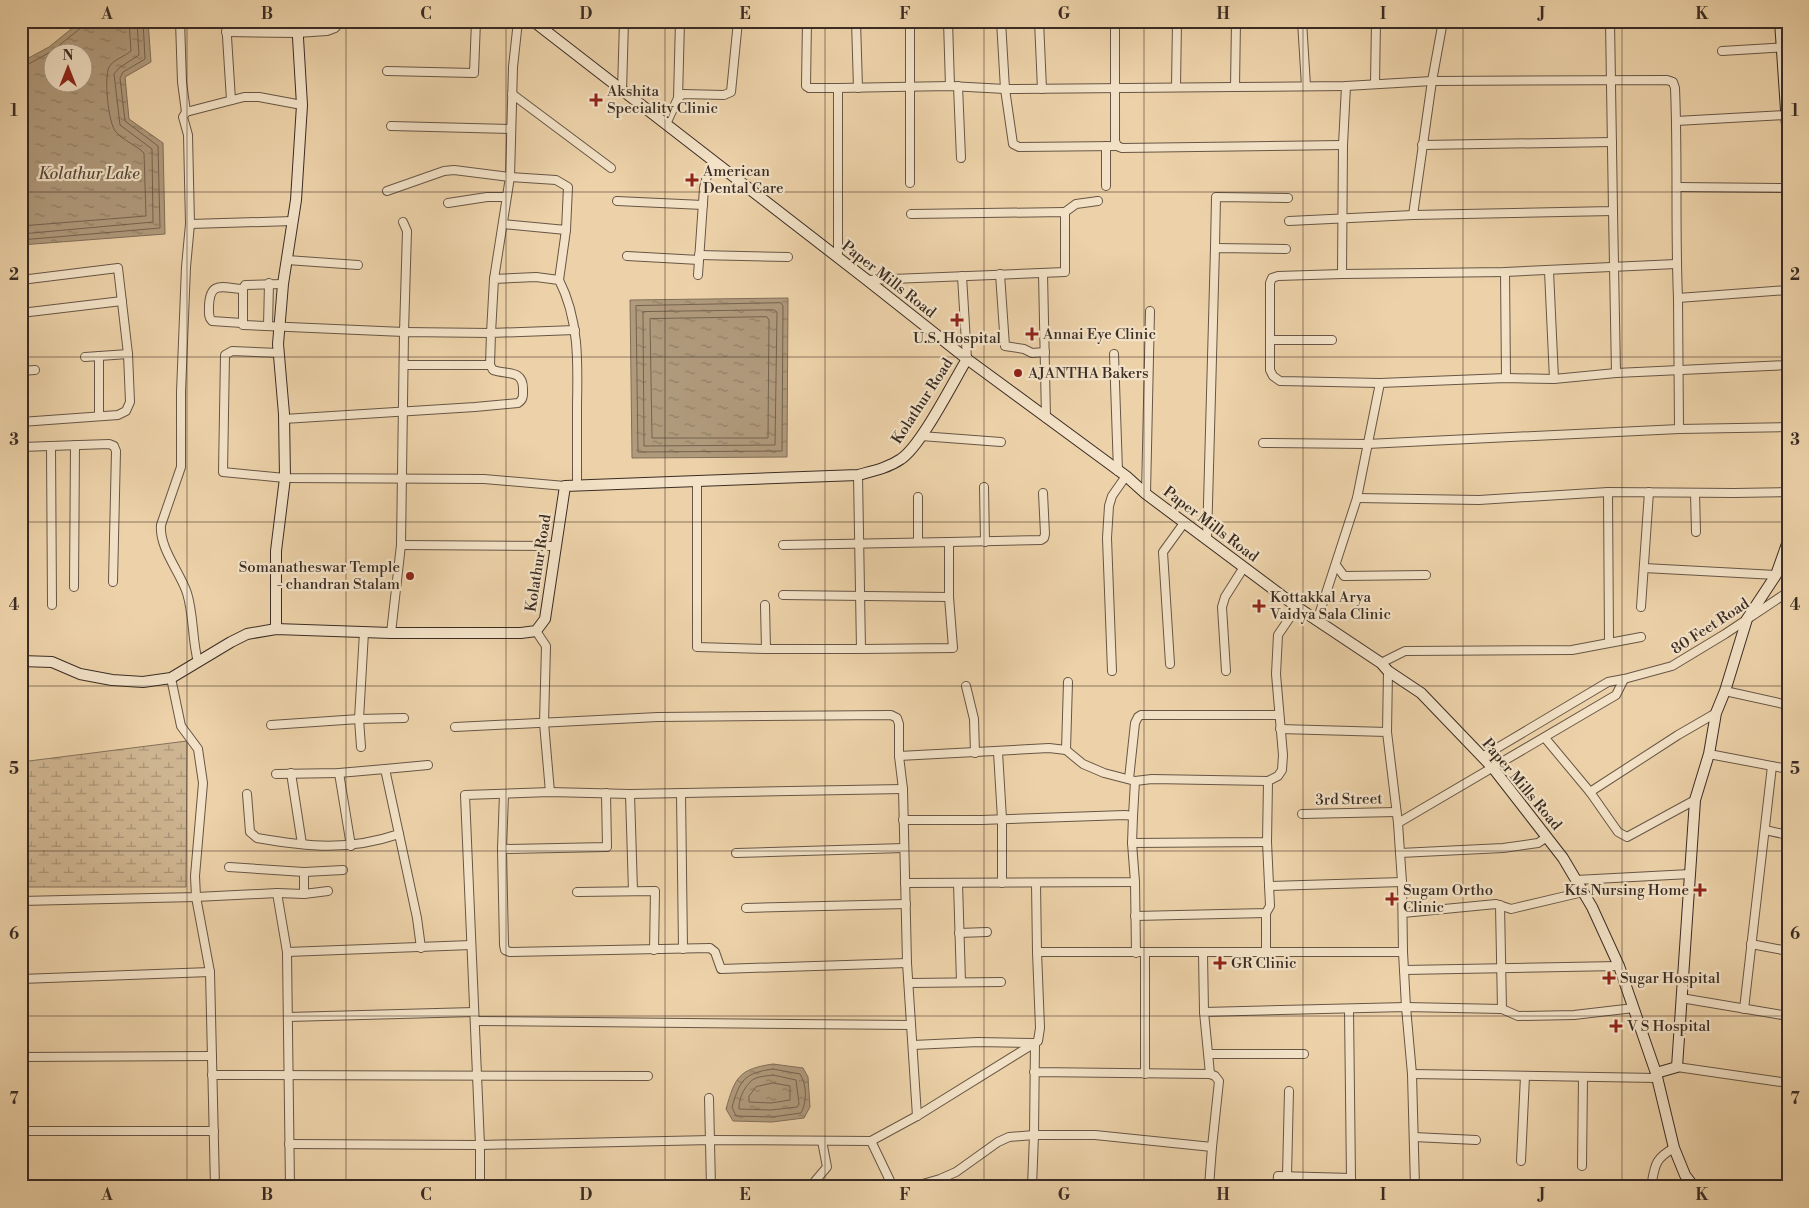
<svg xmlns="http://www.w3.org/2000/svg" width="1809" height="1208" viewBox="0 0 1809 1208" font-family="'Libre Bodoni',serif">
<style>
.wetland{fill:url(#wetland-marsh);stroke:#84715b}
.water{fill:url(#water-ripples);stroke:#816e59;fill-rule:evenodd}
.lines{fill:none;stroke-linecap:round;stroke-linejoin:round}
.shore{stroke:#756350;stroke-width:1}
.street-casing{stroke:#675645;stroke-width:10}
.secondary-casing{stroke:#3a2c24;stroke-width:12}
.street{stroke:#f3e2c7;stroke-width:8}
.secondary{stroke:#f3e2c7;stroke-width:10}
.grid{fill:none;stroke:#3a2c24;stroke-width:1;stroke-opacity:0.55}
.poi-dot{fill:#8f2418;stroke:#f3e2c7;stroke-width:2}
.labels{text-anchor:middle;stroke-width:4.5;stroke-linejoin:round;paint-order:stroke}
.poi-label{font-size:15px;fill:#3a2c24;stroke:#f3e2c7;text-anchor:start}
.street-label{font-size:15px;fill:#3a2c24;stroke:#f3e2c7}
.water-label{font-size:16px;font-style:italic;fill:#58483a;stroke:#f3e2c7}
.neatline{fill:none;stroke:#3a2c24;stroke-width:2}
.grid-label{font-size:16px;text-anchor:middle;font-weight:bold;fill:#3a2c24}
</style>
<defs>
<pattern id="wetland-marsh" width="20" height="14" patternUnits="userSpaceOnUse" patternTransform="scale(1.25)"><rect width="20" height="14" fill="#cfb692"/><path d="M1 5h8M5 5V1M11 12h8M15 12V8" fill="none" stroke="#a99477"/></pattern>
<pattern id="water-ripples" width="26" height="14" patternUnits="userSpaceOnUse" patternTransform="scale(1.25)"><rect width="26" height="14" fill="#b09a7c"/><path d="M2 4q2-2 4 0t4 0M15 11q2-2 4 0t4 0" fill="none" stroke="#907e65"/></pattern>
</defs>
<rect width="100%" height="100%" fill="#edd2a9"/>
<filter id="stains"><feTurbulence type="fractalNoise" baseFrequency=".004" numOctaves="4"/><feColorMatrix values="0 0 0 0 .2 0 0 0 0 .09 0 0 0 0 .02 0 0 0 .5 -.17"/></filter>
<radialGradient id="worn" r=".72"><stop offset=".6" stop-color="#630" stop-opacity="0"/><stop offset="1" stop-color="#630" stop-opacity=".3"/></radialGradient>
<path class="wetland" d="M187,741l-1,146h-165v-125z"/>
<g class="water">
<path d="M81,21h67l3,41 -26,15 4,42 34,24 2,91 -144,11v-183l28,-15zM52,52h30v30h-30z"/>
<path d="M788,298l-1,159 -155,1 -2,-158z"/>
<path d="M773,1064l30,4 5,9 2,30 -6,11 -32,4 -39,-1 -7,-12c9,-32 13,-40 47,-45z"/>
</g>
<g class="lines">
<g class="shore">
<path d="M21,66h4l27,-15 30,-24 2,-6"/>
<path d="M21,226l125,-10 -2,-63c-8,-8 -20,-12 -28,-21 -8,-8 -12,-55 -7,-65 5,-8 15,-10 22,-16l-2,-30"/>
<path d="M21,234l132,-12 -1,-73 -32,-24 -6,-51 5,-6 20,-13 -2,-34"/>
<path d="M21,240l139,-12 -2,-82 -33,-25 -5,-43 3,-6 22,-13 -2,-38"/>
<path d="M781,303l2,3 -1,145 -144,1 -2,-146z"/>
<path d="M774,310l3,2 -2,133 -131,1 -1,-134z"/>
<path d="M767,317l2,3 -1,118h-116l-2,-119z"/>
<path d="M773,1069l27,5c7,10 7,29 1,39l-29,4 -36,-1 -4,-9c8,-27 12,-34 41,-38z"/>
<path d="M773,1075l23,5 3,24 -2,3 -26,3 -32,-1c-1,-10 7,-27 17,-31 5,-2 12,-2 17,-3z"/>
<path d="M773,1083l17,3v14l-19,3 -22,-1v-6l7,-9z"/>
</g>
<g class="street-casing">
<g id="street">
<path d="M180,21l2,61 4,30"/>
<path d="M226,21l5,79"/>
<path d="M807,21l-1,65 3,2h29"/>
<path d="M856,21l2,67"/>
<path d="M948,21l2,65"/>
<path d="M1001,21l4,68 8,55 6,3 98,-1"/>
<path d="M1039,21l3,68"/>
<path d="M1115,21v120l2,5 5,2 221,-3"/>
<path d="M1236,21l-1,66 111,-1 86,-5 235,-1 6,2 2,6c3,70 0,140 3,210l110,-8"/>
<path d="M1302,21l4,65"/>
<path d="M226,32l71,1 30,-2 8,-3 6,-7"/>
<path d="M1722,51l66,-4"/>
<path d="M387,71l87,2 2,-52"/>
<path d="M1375,84l1,-63"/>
<path d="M958,86l3,72"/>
<path d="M1346,86l-3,59 -1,129 163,-2 171,-8"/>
<path d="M1176,87l1,-66"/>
<path d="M622,91l2,-70"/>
<path d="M512,94l99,74"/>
<path d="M678,98l2,-77"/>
<path d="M1676,121l110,-6"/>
<path d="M666,124l12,-26 5,-4 41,1 7,-3 7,-71"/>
<path d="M391,126l120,3"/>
<path d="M1422,145l190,-3"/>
<path d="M1106,146v40"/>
<path d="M910,183v-162"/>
<path d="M1677,187l111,1"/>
<path d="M387,191l57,-20 10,-1 56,7 46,3 12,7 -2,43 -63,-6"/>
<path d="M617,201l86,4"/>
<path d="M448,203l39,-6h19"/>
<path d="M1065,212l11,-8 22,-3"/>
<path d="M1413,215l19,-134 11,-60"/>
<path d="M1289,221l124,-6 200,-4 -3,-190"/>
<path d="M190,224l103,-3"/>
<path d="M1215,248l1,-51 72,1"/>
<path d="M699,255l89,2"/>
<path d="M627,256l72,4"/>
<path d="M838,257v-169l112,-2 55,3 230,-2"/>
<path d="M287,260l71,5"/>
<path d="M1549,271l5,108"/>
<path d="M1505,272l1,106"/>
<path d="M1043,273l3,145"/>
<path d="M1000,274l5,72 19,3 8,4 13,-1"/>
<path d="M1342,274l-64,2 -6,2 -2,5v87l3,6 7,5 100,2"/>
<path d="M698,275l6,-87 3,-12 7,-15"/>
<path d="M962,276l5,83"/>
<path d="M494,279l16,-102 3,-110 5,-46"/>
<path d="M21,280l97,-12 10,86 2,48 -4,9 -8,4 -97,7"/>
<path d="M559,280l7,-50"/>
<path d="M867,280l198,-8v-60l-154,2"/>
<path d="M283,284l-38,1 -2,4v36l161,7 3,-101 -4,-9"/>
<path d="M1678,298l1,131"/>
<path d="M21,313l101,-12"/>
<path d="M242,323l-30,-2c-4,-4 -3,-9 -3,-15 1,-26 14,-18 34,-17"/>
<path d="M268,326l1,-43"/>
<path d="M1270,340h62"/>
<path d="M279,353l-47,-2 -7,4 -2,117 62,6 199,1 81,7"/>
<path d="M1114,354l4,117"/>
<path d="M85,357l43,-3"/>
<path d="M404,365h86"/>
<path d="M21,371l14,-1"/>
<path d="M1616,373l172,-8"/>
<path d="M99,416v-60"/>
<path d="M284,419l191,-12 43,-4c6,-4 5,-8 5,-14 0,-20 -16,-14 -30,-19l-3,-5 1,-32 84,-3"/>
<path d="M921,436l80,6"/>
<path d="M1263,443l104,1 312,-15 109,-2"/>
<path d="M51,446l1,159"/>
<path d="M21,447l88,-3 5,2 2,5 -3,131"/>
<path d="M697,481v166l69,2h95l-3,-174"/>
<path d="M984,487l1,55"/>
<path d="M1608,492l1,150"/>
<path d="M1695,493l1,39"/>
<path d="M1146,494l4,-183"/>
<path d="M1357,498l122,2 129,-8 126,1 54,-1"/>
<path d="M1207,540l8,-292 71,1"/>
<path d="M918,542v-45"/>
<path d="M401,545l154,1"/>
<path d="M783,545l166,-3"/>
<path d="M1336,565l8,11 82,-1"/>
<path d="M1644,568l132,7"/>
<path d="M74,587l1,-142"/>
<path d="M783,595l166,2"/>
<path d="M765,605l1,44"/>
<path d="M1641,607l8,-115"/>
<path d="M1317,621l40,-123 23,-115 126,-5 48,1 62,-6 -3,-162"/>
<path d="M536,631l10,15 -2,77 6,69"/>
<path d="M391,633l10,-88 3,-213 87,1 3,-54 42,-2 23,3c20,39 19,82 18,125 0,27 0,54 0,81"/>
<path d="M861,649l92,-1 -4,-51v-55l92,-2 3,-2 1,-4 -2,-41"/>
<path d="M198,662c-6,-22 -4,-46 -11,-69 -7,-21 -28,-45 -26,-68l20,-58v-75l5,-125 4,-43 -2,-89 -5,-18 3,-5 58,-15h15l43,8"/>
<path d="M1381,663l24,-12 167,-1 69,-13"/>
<path d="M1170,664l-7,-112 21,-29"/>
<path d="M1112,671l-5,-133 2,-32 3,-10 14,-20"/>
<path d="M1226,671l-4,-64 3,-10 19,-30"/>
<path d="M171,678l10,48 17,23 5,34 -8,93 1,21 14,75 5,215"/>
<path d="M966,686l8,33 1,34"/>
<path d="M1725,691l63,14"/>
<path d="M271,725l88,-6 45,-1"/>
<path d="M455,727l203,-10 233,-2 6,3 2,6v32l4,33 4,174 10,153"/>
<path d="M1280,729l107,3 11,91"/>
<path d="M1387,732l1,-61"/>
<path d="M1545,738l45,54 28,40 9,5 68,-37"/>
<path d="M361,747l-2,-28 5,-87"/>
<path d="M1066,750l2,-68"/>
<path d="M998,752l4,67v64"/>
<path d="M1709,754l79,15"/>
<path d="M899,756l150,-8 17,2 17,14 21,9 31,8 17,-2 116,2 10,-5 4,-6 1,-15 -7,-81 2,-39 19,-28"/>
<path d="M1482,757l126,-75 16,-3 48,-13 53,-32 63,-42"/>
<path d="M385,769l43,-4"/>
<path d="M291,773l11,71"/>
<path d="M339,773l12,73"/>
<path d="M1129,779l6,-56 3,-6 3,-2h138"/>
<path d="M1590,792l88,-57 38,-22"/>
<path d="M681,793l2,156"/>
<path d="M247,794l3,38 7,6c51,9 92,13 142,-4l-14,-65 -46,4 -63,1"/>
<path d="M504,794l-2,55 2,96 1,5 5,2 200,-4 5,4 6,17 186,-6"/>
<path d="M630,794l3,97"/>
<path d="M1302,814l94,-2"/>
<path d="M903,820h78l144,-5 8,1 2,-35"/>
<path d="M1765,830l23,5"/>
<path d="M399,834l18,84 4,30"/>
<path d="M1132,843l135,-1 1,-61"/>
<path d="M502,849l105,-2 -1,-54"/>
<path d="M736,853l168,-5"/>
<path d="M1400,853l103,-5 35,-5 9,-6"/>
<path d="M229,867l75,5v22"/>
<path d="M304,872l39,-2"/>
<path d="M1576,880l114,-6"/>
<path d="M1135,882l1,71"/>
<path d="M905,883l230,-1 -3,-39 1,-27"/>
<path d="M958,883l3,99"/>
<path d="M1036,883l1,69"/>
<path d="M1269,886l133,-4"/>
<path d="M577,892l78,-1 -1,59"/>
<path d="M277,893l27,1 24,-3"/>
<path d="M21,901l175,-4 81,-4 10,59 3,235"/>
<path d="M1500,905l2,104"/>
<path d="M746,908l160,-4"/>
<path d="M1266,913v39"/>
<path d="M1403,913l93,-9 15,5 72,-17"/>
<path d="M1135,916l131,-3 4,-7 -3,-64"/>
<path d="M959,933l28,-1"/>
<path d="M1751,944l37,7"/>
<path d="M287,952l184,-7"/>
<path d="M1403,952l3,55 6,67 3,113"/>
<path d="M1145,953v121"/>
<path d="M1203,953l1,59 6,62"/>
<path d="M1404,970l215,-4"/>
<path d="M21,979l189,-7"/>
<path d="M909,983l92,-1"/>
<path d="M1681,998l107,18"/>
<path d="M1349,1009l2,169"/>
<path d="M1744,1009l28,-243"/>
<path d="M1204,1012l202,-5 96,2 16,7 56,-1 60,-7"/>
<path d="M288,1017l186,-5"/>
<path d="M475,1021l436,4"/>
<path d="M913,1045l65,-3 57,1 -1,92h61l117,12 7,-66 -4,-5 -5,-2 -176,-2"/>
<path d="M1209,1054h95"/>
<path d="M21,1057l191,-1"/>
<path d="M1677,1067l111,16"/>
<path d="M1412,1074l245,4"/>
<path d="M212,1075l436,1"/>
<path d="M709,1098l2,89"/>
<path d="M21,1131h193"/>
<path d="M1414,1137l62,3"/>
<path d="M871,1141l22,46"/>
<path d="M289,1144l191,1 231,-5 160,1 46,-25 121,-75 2,-13 -3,-76h366l-1,-70 -4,-59 218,-128 8,-16"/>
<path d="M1521,1161l4,-85"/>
<path d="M1582,1166l1,-89"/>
<path d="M1287,1176l2,-85"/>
<path d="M480,1187v-42l-15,-350 85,-3 80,2 273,-5"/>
<path d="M810,1187l17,-20 -5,-26"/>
<path d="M912,1187l28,-8 16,-7 42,-30 11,-5 25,-2 -2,52"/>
<path d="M1209,1187l3,-40"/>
<path d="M1277,1187l1,-11 73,2 -1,9"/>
<path d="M1651,1187c4,-21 3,-28 23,-39"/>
</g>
</g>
<g class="secondary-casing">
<g id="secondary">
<path d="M533,21l334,259 100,79 159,117 20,18 151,113 84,56 7,8 33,22 72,75 70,90 29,49 27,59 37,107 18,75 11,27 9,12"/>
<path d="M1780,21l8,119"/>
<path d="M276,629v-78l9,-73 -1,-64 -6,-70 5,-60 13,-84 6,-95 -5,-84"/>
<path d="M21,661l31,1 28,12 32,6 31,2 28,-4 60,-36 16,-8 29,-5 115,4h130l15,-2 9,-12 20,-133 293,-11c15,-4 30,-7 43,-16 20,-13 52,-77 66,-100"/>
<path d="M1656,1073l21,-6 18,-267 14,-46 7,-41 9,-22 22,-72 29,-44 12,-34"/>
</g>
</g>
<use href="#street" class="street"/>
<use href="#secondary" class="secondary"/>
</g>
<path class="grid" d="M187,21v1166M346,21v1166M506,21v1166M665,21v1166M825,21v1166M984,21v1166M1144,21v1166M1303,21v1166M1463,21v1166M1622,21v1166M21,192h1767M21,357h1767M21,522h1767M21,686h1767M21,851h1767M21,1016h1767"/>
<g class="poi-dot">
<path d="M593.5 92.5h5v5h5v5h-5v5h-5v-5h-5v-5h5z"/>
<path d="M689.5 172.5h5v5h5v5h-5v5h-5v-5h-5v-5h5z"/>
<path d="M954.5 312.5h5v5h5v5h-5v5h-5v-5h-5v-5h5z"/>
<path d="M1029.5 326.5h5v5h5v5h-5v5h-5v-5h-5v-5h5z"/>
<circle cx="1018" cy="373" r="5"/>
<circle cx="410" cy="576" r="5"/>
<path d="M1256.5 598.5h5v5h5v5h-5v5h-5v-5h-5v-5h5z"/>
<path d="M1697.5 882.5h5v5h5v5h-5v5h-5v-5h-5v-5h5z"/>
<path d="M1389.5 891.5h5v5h5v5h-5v5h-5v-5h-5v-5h5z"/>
<path d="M1217.5 955.5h5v5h5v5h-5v5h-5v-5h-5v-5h5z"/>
<path d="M1606.5 970.5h5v5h5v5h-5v5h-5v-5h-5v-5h5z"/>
<path d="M1613.5 1018.5h5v5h5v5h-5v5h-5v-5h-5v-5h5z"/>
</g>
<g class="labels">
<g class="poi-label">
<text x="607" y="96">Akshita<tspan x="607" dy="17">Speciality Clinic</tspan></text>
<text x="703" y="176">American<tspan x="703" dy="17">Dental Care</tspan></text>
<text x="1043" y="339">Annai Eye Clinic</text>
<text x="957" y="343" text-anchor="middle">U.S. Hospital</text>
<text x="1028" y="378">AJANTHA Bakers</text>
<text x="400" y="572" text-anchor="end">Somanatheswar Temple<tspan x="400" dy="17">- chandran Stalam</tspan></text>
<text x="1270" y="602">Kottakkal Arya<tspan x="1270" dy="17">Vaidya Sala Clinic</tspan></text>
<text x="1403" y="895">Sugam Ortho<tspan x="1403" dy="17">Clinic</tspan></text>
<text x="1689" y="895" text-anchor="end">Kts Nursing Home</text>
<text x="1231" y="968">GR Clinic</text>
<text x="1620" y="983">Sugar Hospital</text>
<text x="1627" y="1031">V S Hospital</text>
</g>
<g class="street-label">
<text transform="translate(889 279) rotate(38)" y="5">Paper Mills Road</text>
<text transform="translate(922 401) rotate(-57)" y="5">Kolathur Road</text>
<text transform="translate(1211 524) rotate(37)" y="5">Paper Mills Road</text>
<text transform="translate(538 563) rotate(-81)" y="5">Kolathur Road</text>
<text transform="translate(1710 626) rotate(-33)" y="5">80 Feet Road</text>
<text transform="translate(1522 784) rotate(50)" y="5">Paper Mills Road</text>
<text transform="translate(1349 799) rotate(-1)" y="5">3rd Street</text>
</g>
<g class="water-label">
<text x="89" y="179">Kolathur Lake</text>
</g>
</g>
<rect width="1809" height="1208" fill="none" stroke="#edd2a9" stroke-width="55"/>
<g transform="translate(68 68)"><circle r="24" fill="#f3e2c7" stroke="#a99986"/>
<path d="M0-4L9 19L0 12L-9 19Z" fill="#8f2418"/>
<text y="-8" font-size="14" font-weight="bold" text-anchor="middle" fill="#3a2c24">N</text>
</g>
<rect x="28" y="28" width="1754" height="1152" class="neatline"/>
<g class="grid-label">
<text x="107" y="19">A</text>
<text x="267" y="19">B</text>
<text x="426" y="19">C</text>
<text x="586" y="19">D</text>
<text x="745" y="19">E</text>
<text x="905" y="19">F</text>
<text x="1064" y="19">G</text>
<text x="1223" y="19">H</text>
<text x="1383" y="19">I</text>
<text x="1542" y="19">J</text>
<text x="1702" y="19">K</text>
<text x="14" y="116">1</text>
<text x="1795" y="116">1</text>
<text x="14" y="280">2</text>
<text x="1795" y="280">2</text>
<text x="14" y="445">3</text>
<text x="1795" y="445">3</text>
<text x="14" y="610">4</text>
<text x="1795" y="610">4</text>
<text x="14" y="774">5</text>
<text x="1795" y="774">5</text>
<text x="14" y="939">6</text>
<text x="1795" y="939">6</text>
<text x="14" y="1104">7</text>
<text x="1795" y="1104">7</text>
<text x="107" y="1200">A</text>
<text x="267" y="1200">B</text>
<text x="426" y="1200">C</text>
<text x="586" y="1200">D</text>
<text x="745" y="1200">E</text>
<text x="905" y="1200">F</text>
<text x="1064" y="1200">G</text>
<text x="1223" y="1200">H</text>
<text x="1383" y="1200">I</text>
<text x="1542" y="1200">J</text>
<text x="1702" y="1200">K</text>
</g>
<rect width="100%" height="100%" filter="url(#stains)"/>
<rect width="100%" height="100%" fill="url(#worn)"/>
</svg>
